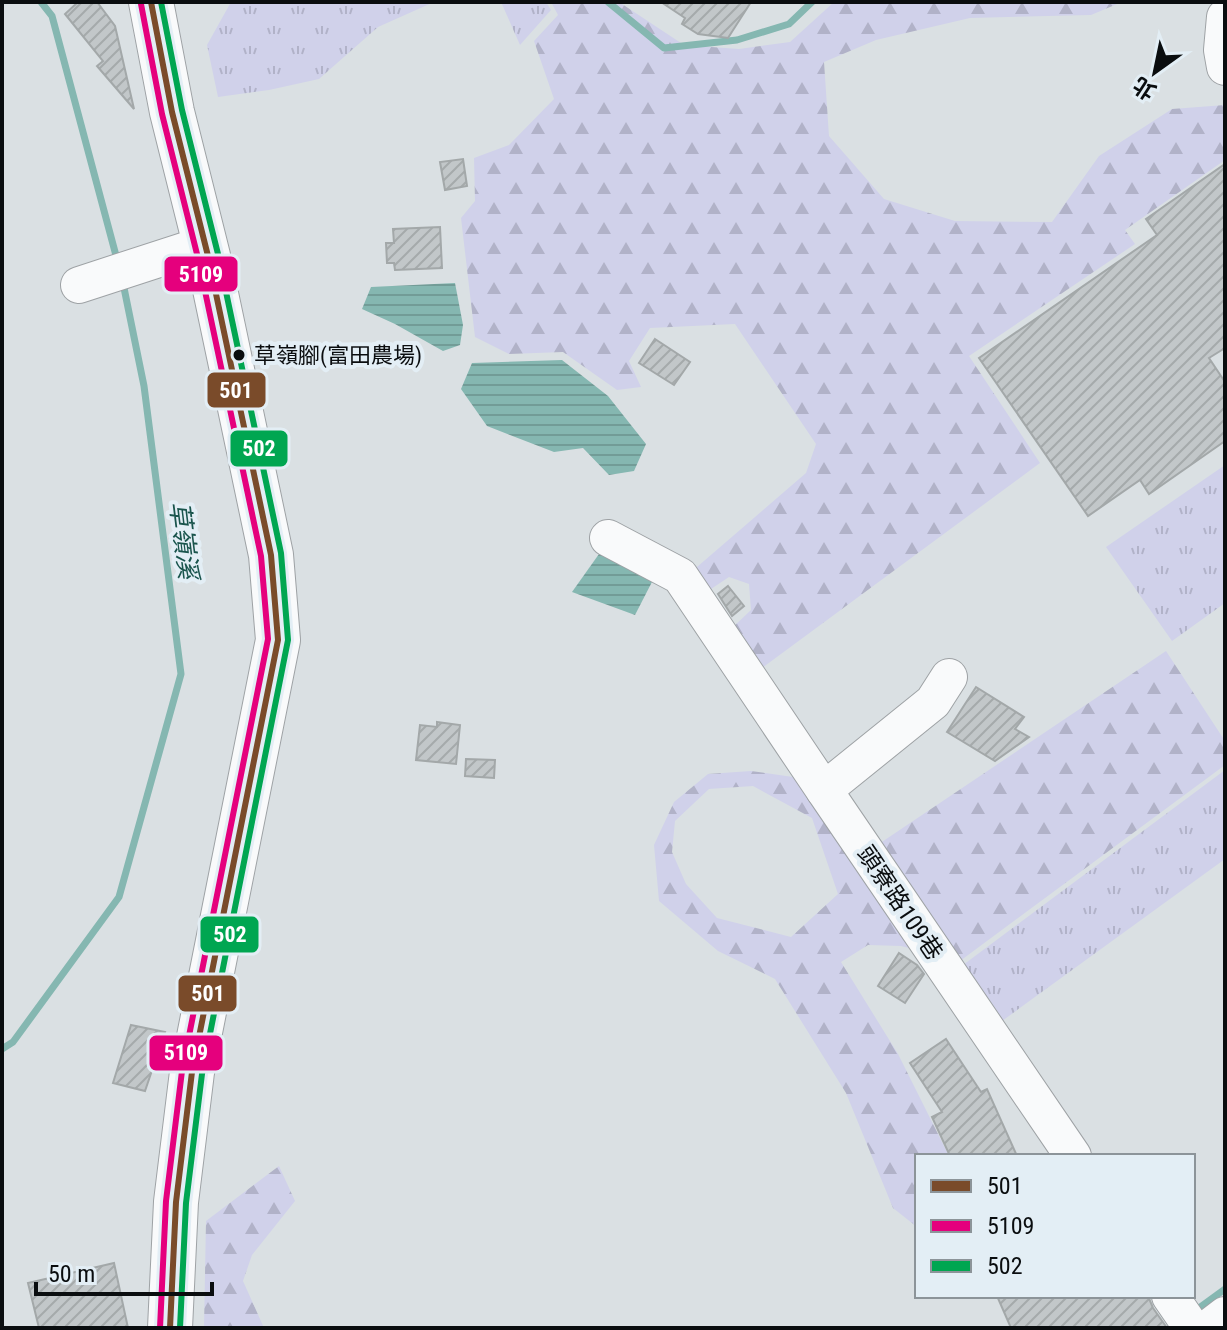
<svg xmlns="http://www.w3.org/2000/svg" width="1227" height="1330" viewBox="0 0 1227 1330" font-family="'Roboto Condensed','Noto Sans TC',sans-serif">
<style>
.grass{fill:url(#grass-tufts)}
.forest{fill:url(#forest-firs);fill-rule:evenodd}
.water{fill:url(#water-rules)}
.lines{fill:none;stroke-linecap:round;stroke-linejoin:round}
.stream{stroke:#85b7b1;stroke-width:7}
.building{fill:url(#building-hatch);stroke:#a3a8a9;stroke-width:2}
.minor-casing{stroke:#9ea2a5;stroke-width:38}
.major-casing{stroke:#9ea2a5;stroke-width:46}
.minor{stroke:#f9fafb;stroke-width:36}
.major{stroke:#f9fafb;stroke-width:44}
.bus-1-casing{stroke:#e3eef5;stroke-width:12}
.bus-2-casing{stroke:#e3eef5;stroke-width:12}
.bus-3-casing{stroke:#e3eef5;stroke-width:12}
.bus-1{stroke:#7a4b2a;stroke-width:6}
.bus-2{stroke:#e5007d;stroke-width:6}
.bus-3{stroke:#00a651;stroke-width:6}
.bus-dot{fill:#0a0d0f;stroke:#e3eef5;stroke-width:3}
.labels{text-anchor:middle;stroke-width:8;stroke-linejoin:round;paint-order:stroke}
.bus-label{font-size:22px;fill:#0a0d0f;stroke:#e3eef5;text-anchor:start}
.street-label{font-size:24px;fill:#0a0d0f;stroke:#e3eef5}
.water-label{font-size:26px;font-style:italic;fill:#19544c;stroke:#e3eef5}
.line-badge{stroke:#e3eef5;stroke-width:3}
.badge-label{font-size:22px;text-anchor:middle;font-weight:bold;fill:#fff}
</style>
<defs>
<pattern id="grass-tufts" width="24" height="20" patternUnits="userSpaceOnUse" patternTransform="scale(2)"><rect width="24" height="20" fill="#d0d1ea"/><path d="M3 7l-1-3M5 7V3M7 7l1-3M15 17l-1-3M17 17v-4M19 17l1-3" fill="none" stroke="#b1b2c8"/></pattern>
<pattern id="forest-firs" width="22" height="20" patternUnits="userSpaceOnUse" patternTransform="scale(2)"><rect width="22" height="20" fill="#d0d1ea"/><path d="M5 1l3.5 6h-7zM16 11l3.5 6h-7z" fill="#b1b2c8"/></pattern>
<pattern id="water-rules" width="6" height="5" patternUnits="userSpaceOnUse" patternTransform="scale(2)"><rect width="6" height="5" fill="#85b7b1"/><path d="M0 2.5h6" fill="none" stroke="#729c97"/></pattern>
<pattern id="building-hatch" width="6" height="6" patternUnits="userSpaceOnUse" patternTransform="scale(2)"><rect width="6" height="6" fill="#c2c7c9"/><path d="M-1 1l2-2M0 6l6-6M5 7l2-2" fill="none" stroke="#a5aaab"/></pattern>
</defs>
<rect width="100%" height="100%" fill="#dae0e3"/>
<g class="grass">
<path d="M231,2h203l-56,25 -59,52 -50,11 -51,7 -11,-52z"/>
<path d="M501,2h45l5,8 -31,35z"/>
<path d="M1225,465v138l-53,38 -66,-94z"/>
<path d="M1225,770v89l-223,162 -39,-56z"/>
</g>
<g class="forest">
<path d="M551,2h68l65,43 55,4 51,-7 44,-40h288l-31,13 -121,3 -94,22 -52,22 5,74 55,63 71,22 97,1 47,-66 73,-47 53,-4v55l-100,70 10,14 -166,112 71,107 -282,208 -28,-41 21,-20 -2,-26 -20,-7 -24,16 -15,-20 116,-100 10,-29 -81,-120 -85,4 -21,33 12,26 -24,3 -54,-38 -54,2 -34,-17 -14,-119 14,-17 -1,-43 35,-13 45,-46 -20,-58 24,-26z"/>
<path d="M1166,651l59,90v24l-265,196 -59,-15 -33,-1 -27,17 57,92 51,102h-32v71l-24,-19 -47,-115 -71,-114 -57,-28 -59,-50 -5,-56 20,-43 34,-28 43,-3 42,6 27,24 38,57zM753,786l59,32 26,76 -47,43 -74,-19 -31,-34 -14,-32 3,-31 34,-32z"/>
<path d="M279,1166l16,35 -43,54 -9,26 21,47h-60l2,-107z"/>
</g>
<g class="water">
<path d="M455,283l8,42 -3,20 -17,6 -48,-27 -33,-15 9,-22z"/>
<path d="M562,360l46,36 38,48 -12,27 -25,4 -26,-27 -29,4 -67,-26 -26,-37 11,-26z"/>
<path d="M599,554l54,26 -18,35 -63,-23z"/>
</g>
<g class="lines">
<g class="stream">
<path d="M41,2l11,14 66,247"/>
<path d="M608,2l56,46 73,-8 52,-16 23,-22"/>
<path d="M2,1049l11,-7 106,-145 62,-223 -37,-288 -21,-103"/>
<path d="M1192,1313l33,-24"/>
</g>
</g>
<g class="building">
<path d="M78,2h19l18,24 19,83 -37,-43 6,-5 -38,-47z"/>
<path d="M661,2h90l-23,36 -30,-4 -16,-10 3,-6z"/>
<path d="M463,159l4,27 -22,4 -5,-28z"/>
<path d="M1225,164v184l-16,10 16,24v59l-76,53 -9,-14 -52,36 -109,-158 178,-123 -11,-16z"/>
<path d="M440,227l2,41 -47,2 -1,-7h-7l-1,-20h8l-1,-14z"/>
<path d="M655,339l35,23 -16,23 -35,-22z"/>
<path d="M728,586l16,20 -12,10 -14,-22z"/>
<path d="M976,687l48,30 -9,12 14,8 -34,24 -48,-29z"/>
<path d="M437,722l23,3 -4,39 -40,-4 4,-35 17,2z"/>
<path d="M466,759l29,1 -1,18 -29,-2z"/>
<path d="M899,953l18,12 7,9 -19,29 -27,-17z"/>
<path d="M131,1025l34,7 -20,59 -32,-8z"/>
<path d="M946,1039l35,53 6,-3 30,67h-67l-18,-39 10,-5 -32,-49z"/>
<path d="M114,1263l14,65h-89l-11,-45z"/>
<path d="M997,1296h151l5,12 14,20h-156z"/>
</g>
<g class="lines">
<g class="minor-casing">
<g id="minor">
<path d="M1225,17l-3,33 3,17"/>
<path d="M79,285l126,-41"/>
<path d="M608,538l72,38 144,214"/>
<path d="M949,677l-16,25 -109,88 249,366"/>
<path d="M1170,1296l22,32"/>
<path d="M1208,1328l17,-13"/>
</g>
</g>
<g class="major-casing">
<path id="major" d="M151,2l21,110 36,144 63,299 7,85 -86,432 -16,130 -6,126"/>
</g>
<use href="#minor" class="minor"/>
<use href="#major" class="major"/>
<g class="bus-1-casing">
<path id="bus-1" d="M151,2l21,110 36,144 63,299 7,85 -86,432 -16,130 -6,126"/>
</g>
<g class="bus-2-casing">
<path id="bus-2" d="M141,4l21,110 36,144 63,298 7,83 -86,432 -16,130 -6,127"/>
</g>
<g class="bus-3-casing">
<path id="bus-3" d="M161,2l21,108 36,144 63,299 7,87 -86,434 -16,129 -6,125"/>
</g>
<use href="#bus-1" class="bus-1"/>
<use href="#bus-2" class="bus-2"/>
<use href="#bus-3" class="bus-3"/>
</g>
<circle class="bus-dot" cx="239" cy="355" r="7"/>
<g class="labels">
<g class="bus-label">
<text x="254" y="363">草嶺腳(富田農場)</text>
</g>
<g class="street-label">
<text transform="translate(900 903) rotate(56)" y="8">頭寮路109巷</text>
</g>
<g class="water-label">
<text transform="translate(184 540) rotate(83)" y="9">草嶺溪</text>
</g>
</g>
<g class="line-badge">
<rect x="163" y="255" width="76" height="38" rx="8" fill="#e5007d"/>
<rect x="206" y="371" width="61" height="38" rx="8" fill="#7a4b2a"/>
<rect x="229" y="429" width="60" height="39" rx="8" fill="#00a651"/>
<rect x="199" y="915" width="61" height="39" rx="8" fill="#00a651"/>
<rect x="177" y="974" width="61" height="39" rx="8" fill="#7a4b2a"/>
<rect x="148" y="1034" width="76" height="38" rx="8" fill="#e5007d"/>
</g>
<g class="badge-label">
<text x="201" y="282">5109</text>
<text x="236" y="398">501</text>
<text x="259" y="456">502</text>
<text x="230" y="942">502</text>
<text x="208" y="1001">501</text>
<text x="186" y="1060">5109</text>
</g>
<rect width="1227" height="1330" fill="none" stroke="#0a0d0f" stroke-width="8"/>
<rect x="915" y="1154" width="280" height="144" fill="#e3eef5" stroke="#8c9499" stroke-width="2"/>
<rect x="931" y="1180" width="40" height="12" fill="#7a4b2a" stroke="#8c9499" stroke-width="2"/>
<text x="987" y="1194" font-size="24" fill="#0a0d0f">501</text>
<rect x="931" y="1220" width="40" height="12" fill="#e5007d" stroke="#8c9499" stroke-width="2"/>
<text x="987" y="1234" font-size="24" fill="#0a0d0f">5109</text>
<rect x="931" y="1260" width="40" height="12" fill="#00a651" stroke="#8c9499" stroke-width="2"/>
<text x="987" y="1274" font-size="24" fill="#0a0d0f">502</text>
<g transform="translate(1155 72) rotate(213)" stroke="#e3eef5" stroke-width="6" paint-order="stroke">
<path d="M0-6L14 30L0 20L-14 30Z" fill="#0a0d0f"/>
<text y="-12" font-size="22" font-weight="bold" text-anchor="middle" fill="#0a0d0f">北</text>
</g>
<path d="M36 1282v12h176v-12" fill="none" stroke="#0a0d0f" stroke-width="4"/>
<text x="48" y="1282" font-size="24" fill="#0a0d0f" stroke="#e3eef5" stroke-width="6" paint-order="stroke">50 m</text>
</svg>
